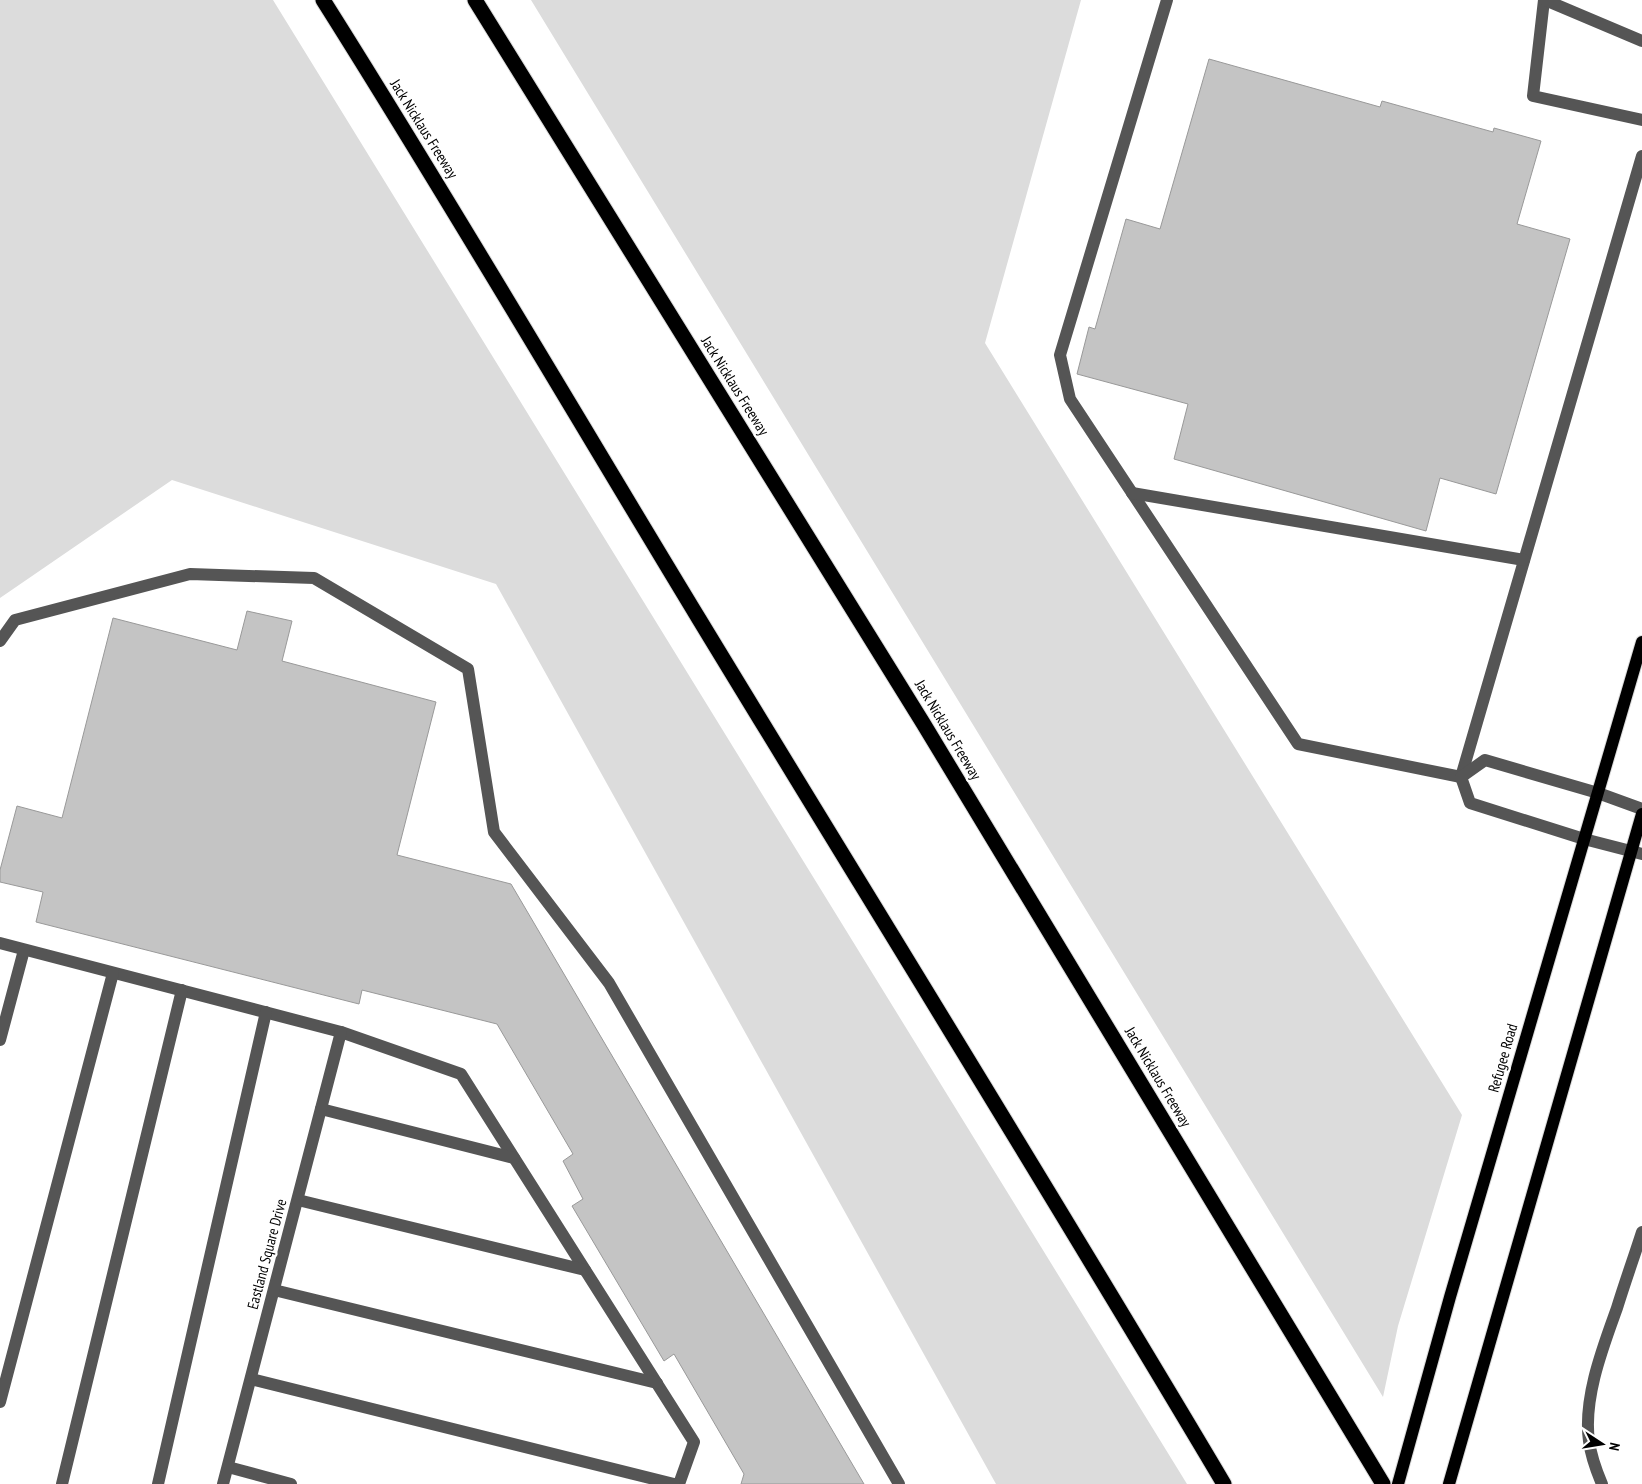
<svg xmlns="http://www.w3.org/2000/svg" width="1642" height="1484" viewBox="0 0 1642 1484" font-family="'PT Sans Narrow',sans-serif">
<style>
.green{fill:#dcdcdc}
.building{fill:#c4c4c4;stroke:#999}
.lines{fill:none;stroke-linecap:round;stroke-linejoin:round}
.major-casing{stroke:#dbdbdb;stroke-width:14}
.highway-casing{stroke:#dbdbdb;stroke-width:17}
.minor{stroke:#555;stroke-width:12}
.major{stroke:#000;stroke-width:12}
.highway{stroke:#000;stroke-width:15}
.labels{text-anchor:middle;stroke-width:4.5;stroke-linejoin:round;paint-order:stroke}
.street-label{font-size:15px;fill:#000;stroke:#fff}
</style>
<rect width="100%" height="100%" fill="#fff"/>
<g class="green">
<path d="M0,0h273l914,1484h-191l-500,-900 -324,-104 -172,118z"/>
<path d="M531,0h550l-96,343 477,772 -64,211 -15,71z"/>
</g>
<g class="building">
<path d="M1209,59l171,48 2,-6 111,31 1,-4 47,13 -24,83 53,15 -74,255 -56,-16 -14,53 -252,-72 14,-55 -111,-30 12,-47 6,2 31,-110 34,10z"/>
<path d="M247,611l45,10 -10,40 154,41 -39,153 114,29 353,600h-123l3,-10 -70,-120 -10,7 -92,-155 11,-7 -20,-38 10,-7 -76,-130 -135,-34 -3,14 -323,-82 7,-30 -43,-10v-12l17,-64 45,12 51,-200 124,32z"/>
</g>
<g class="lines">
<g class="major-casing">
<g id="major">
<path d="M1398,1484l52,-187 192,-655"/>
<path d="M1449,1484l193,-670"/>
</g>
</g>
<g class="highway-casing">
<g id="highway">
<path d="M323,0c129,204 251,413 376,619 175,288 353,575 525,865"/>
<path d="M475,0l448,723 460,761"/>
</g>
</g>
<g class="minor">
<path d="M1167,0l-107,355 10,44 228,345 163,33 181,-621"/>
<path d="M1544,0l-11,96 109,24"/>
<path d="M1545,0l97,41"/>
<path d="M1132,493l392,67"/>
<path d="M0,641l15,-21 175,-46 124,4 154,91 26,163 115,151 290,501"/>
<path d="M1642,809l-44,-16 -113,-33 -24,17 9,26 114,36 58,15"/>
<path d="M0,943l341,89 120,42 233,368 -15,42"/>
<path d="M0,1040l24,-90"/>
<path d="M321,1109l193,49"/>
<path d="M298,1200l287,70"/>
<path d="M274,1290l383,93"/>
<path d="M251,1379l423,105"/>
<path d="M0,1402l113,-429"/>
<path d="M228,1467l63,17"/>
<path d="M62,1484l120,-494"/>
<path d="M158,1484l108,-472"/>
<path d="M223,1484l118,-452"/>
<path d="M1602,1484c-6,-14 -11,-28 -13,-43 -6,-43 14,-94 28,-133 8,-26 17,-51 25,-76"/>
</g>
<use href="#major" class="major"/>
<use href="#highway" class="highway"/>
</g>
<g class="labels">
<g class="street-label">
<text transform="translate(424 129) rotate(58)" y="5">Jack Nicklaus Freeway</text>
<text transform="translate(735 386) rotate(58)" y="5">Jack Nicklaus Freeway</text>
<text transform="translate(948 730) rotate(59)" y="5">Jack Nicklaus Freeway</text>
<text transform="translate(1503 1058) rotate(-74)" y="5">Refugee Road</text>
<text transform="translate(1158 1077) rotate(59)" y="5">Jack Nicklaus Freeway</text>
<text transform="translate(267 1254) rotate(-75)" y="5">Eastland Square Drive</text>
</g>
</g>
<g transform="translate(1602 1444) rotate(102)" stroke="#ffffff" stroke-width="4" paint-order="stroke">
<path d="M0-4L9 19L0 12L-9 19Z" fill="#000000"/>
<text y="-8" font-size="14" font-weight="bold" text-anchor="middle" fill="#000000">N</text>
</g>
</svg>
